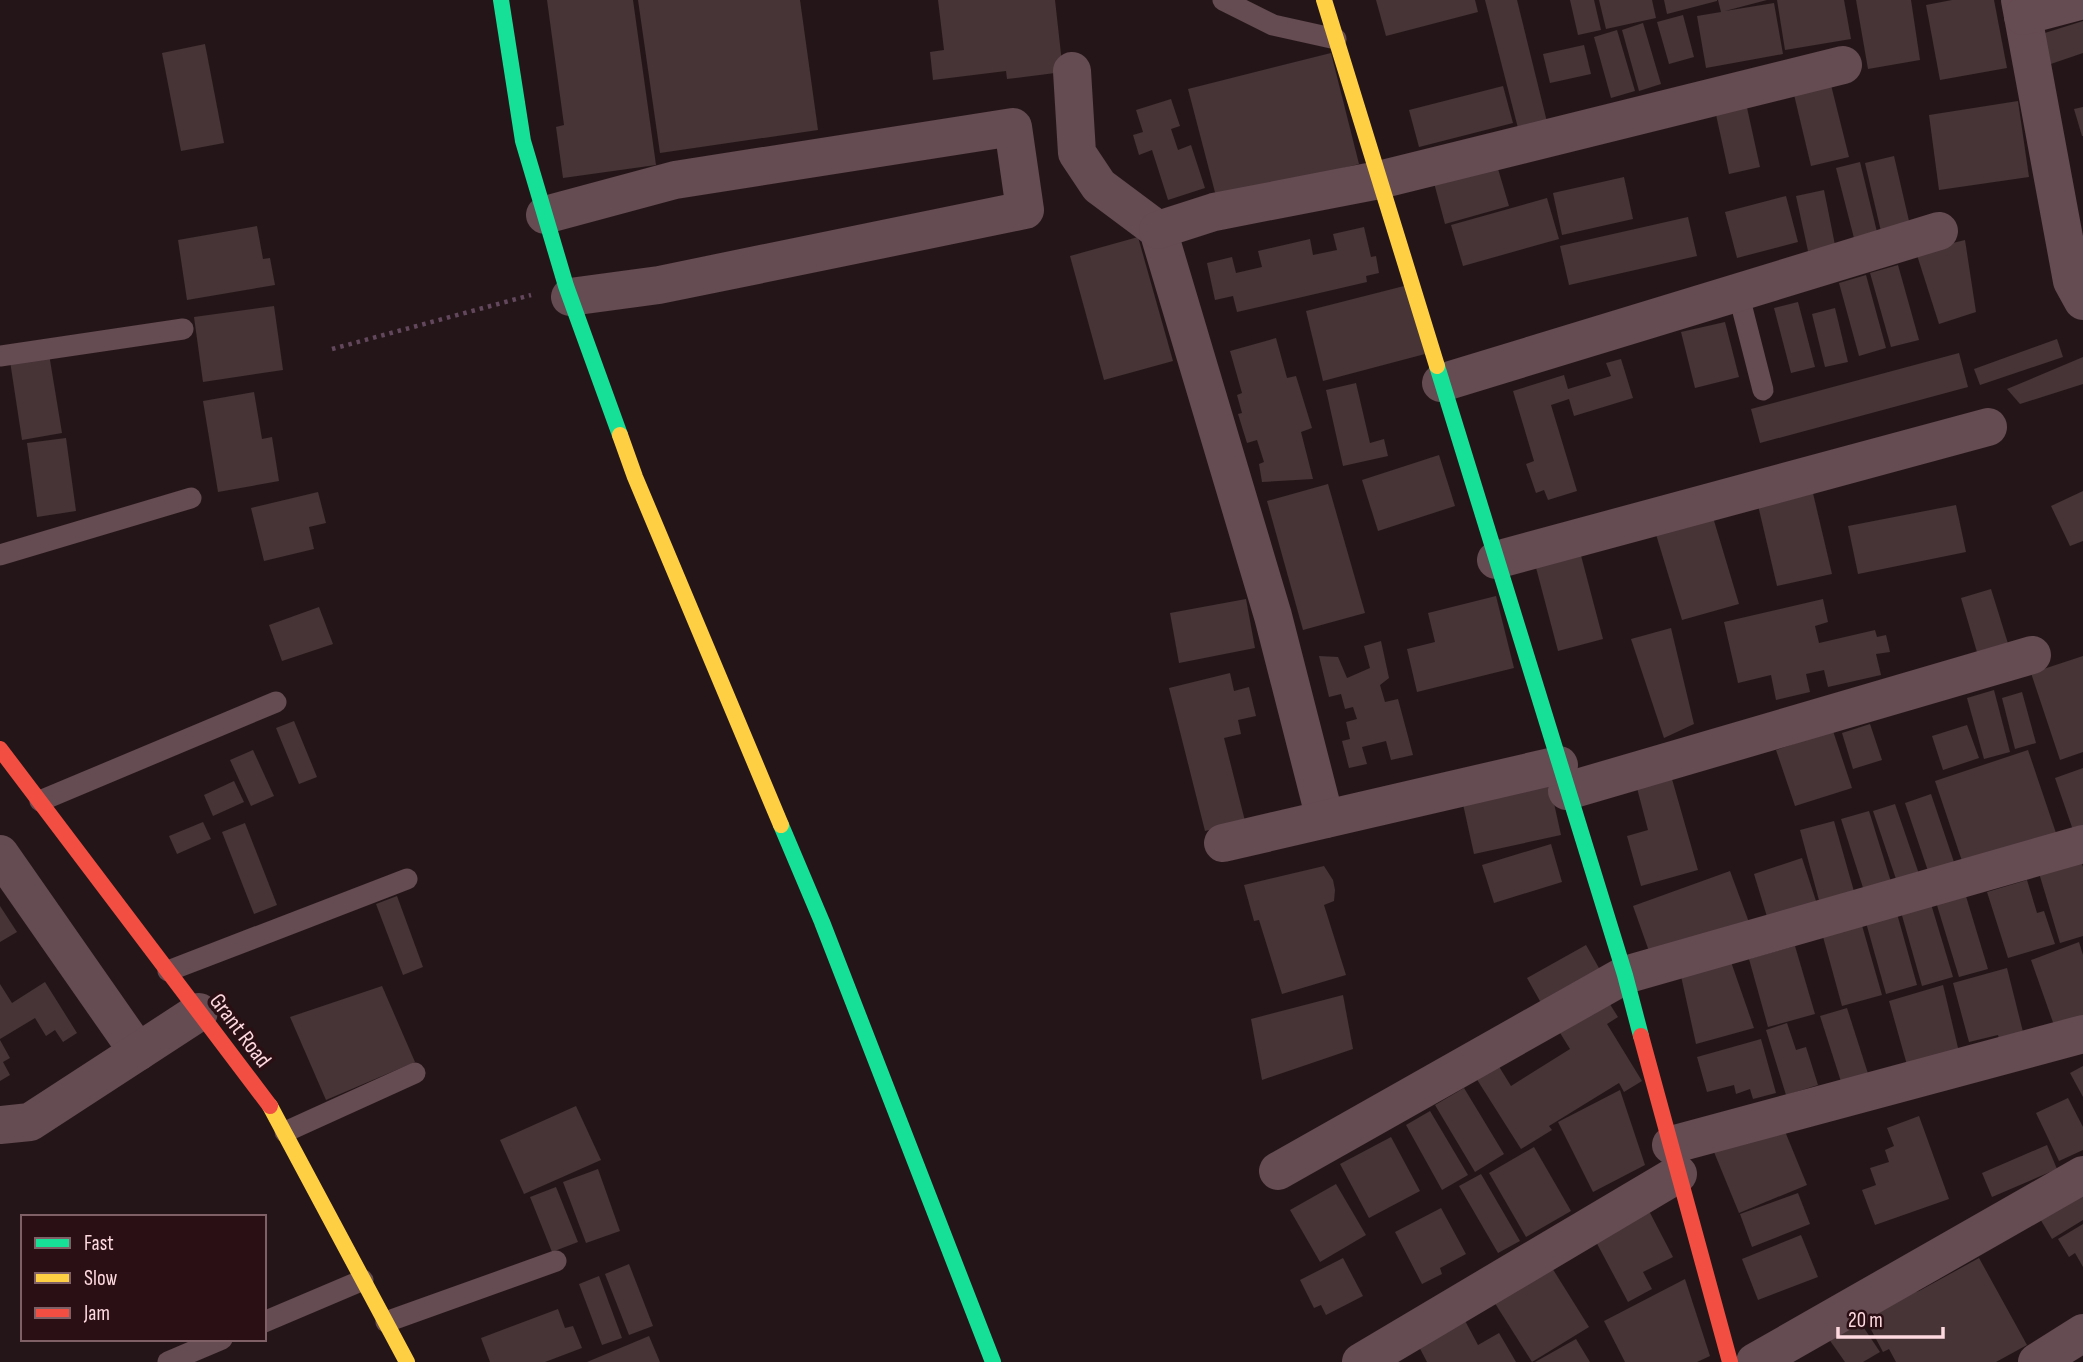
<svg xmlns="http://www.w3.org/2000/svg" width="2083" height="1362" viewBox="0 0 2083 1362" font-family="'Sofia Sans Condensed',sans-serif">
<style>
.building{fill:#463437}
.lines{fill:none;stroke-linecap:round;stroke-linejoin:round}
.path{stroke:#63485d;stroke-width:4.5;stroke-dasharray:3.5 5;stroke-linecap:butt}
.lane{stroke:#654b52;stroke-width:21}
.street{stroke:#654b52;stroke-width:38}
.fast{stroke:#16e098;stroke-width:16}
.slow{stroke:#ffcf43;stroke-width:16}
.jam{stroke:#f24e42;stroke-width:16}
.labels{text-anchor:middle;stroke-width:7;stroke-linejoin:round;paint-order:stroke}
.street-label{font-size:23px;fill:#ffd9e0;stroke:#2a1014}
</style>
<rect width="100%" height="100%" fill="#241618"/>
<g class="building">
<path d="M547,0h86l23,165 -93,13 -7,-51 8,-2z"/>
<path d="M638,0h162l18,130 -158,23z"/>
<path d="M938,0h117l8,72 -56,7 -1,-8 -73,9 -3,-28 14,-2z"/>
<path d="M1376,0h99l3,12 -92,24z"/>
<path d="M1485,0h32l31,126 -29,6z"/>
<path d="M1570,0h24l7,30 -23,5z"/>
<path d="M1599,0h53l4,18 -50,11z"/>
<path d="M1664,0h53v1l-50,13z"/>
<path d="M1718,0h49l-42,11 49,-8 9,51 -77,14 -9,-52 24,-4z"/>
<path d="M1777,0h67l7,39 -66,11z"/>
<path d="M1856,0h55l9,60 -52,9z"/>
<path d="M1952,0h42l13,68 -67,12 -14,-75z"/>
<path d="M1683,15l11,42 -25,7 -12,-42z"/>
<path d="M2083,21v32l-41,14 -10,-30z"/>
<path d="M1643,23l18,61 -22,7 -17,-61z"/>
<path d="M1617,30l18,61 -24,7 -17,-61z"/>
<path d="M205,44l19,99 -43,8 -19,-98z"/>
<path d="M1584,45l7,29 -41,9 -7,-29z"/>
<path d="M1331,53l28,111 -142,36 -29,-111z"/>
<path d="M1828,73l21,84 -38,9 -20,-84z"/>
<path d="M1503,86l10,37 -94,24 -10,-37z"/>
<path d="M1744,94l16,73 -31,7 -16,-73z"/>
<path d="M1171,99l9,27 -9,3 7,21 13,-5 14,43 -37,12 -16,-50 -13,5 -6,-20 10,-3 -7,-22z"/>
<path d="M2018,101l11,76 -90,13 -10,-75z"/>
<path d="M2083,107v29h-1l-8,-27z"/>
<path d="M1894,156l18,78 -29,6 -18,-77z"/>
<path d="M1496,162l13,44 -64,18 -12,-45z"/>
<path d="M1860,162l18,74 -23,6 -19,-74z"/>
<path d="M1624,177l9,42 -71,16 -9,-42z"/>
<path d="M1824,190l11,55 -27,6 -12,-55z"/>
<path d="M1786,196l12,46 -61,16 -12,-46z"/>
<path d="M1547,198l12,41 -96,27 -12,-41z"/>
<path d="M1688,217l9,39 -128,29 -9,-39z"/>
<path d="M257,226l6,33 7,-1 5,27 -88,15 -9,-60z"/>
<path d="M1364,227l7,30 5,-1 3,17 -13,3 1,6 -130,30 -4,-16 -18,4 -8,-37 25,-6 4,16 26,-6 -4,-16 52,-12 3,16 24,-5 -4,-16z"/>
<path d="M1138,237l35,124 -69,19 -34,-124z"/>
<path d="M1965,240l11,72 -37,12 -23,-72z"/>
<path d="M1898,265l21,75 -28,7 -21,-74z"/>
<path d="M1866,275l20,73 -27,8 -20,-73z"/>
<path d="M1408,285l17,69 -102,27 -17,-70z"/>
<path d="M1798,302l17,65 -24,6 -17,-65z"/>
<path d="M274,306l9,64 -80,12 -9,-65z"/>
<path d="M1835,308l13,54 -23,5 -13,-53z"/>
<path d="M1725,322l14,55 -44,11 -14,-56z"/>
<path d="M1276,338l11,40 9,-2 16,52 -11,4 12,47 -51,3 -3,-18 5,-2 -7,-22 -10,3 -9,-29 4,-1 -5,-18 5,-2 -12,-42z"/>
<path d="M2057,339l6,18 -83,28 -6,-16z"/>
<path d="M1959,353l9,34 -208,56 -9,-34z"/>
<path d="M49,354l13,79 -40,7 -12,-79z"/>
<path d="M2083,357v27l-63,20 -13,-15z"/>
<path d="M1621,359l12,39 -59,18 -5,-17 -18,6 26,86 -29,9 -4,-10 -8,3 -10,-29 8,-3 -21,-70 51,-16 4,14 43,-13 -5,-13z"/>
<path d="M1356,383l14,60 14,-4 4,17 -45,10 -17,-76z"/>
<path d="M254,392l8,47 10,-2 7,44 -61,11 -15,-91z"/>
<path d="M66,438l10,73 -39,6 -10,-74z"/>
<path d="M1439,455l16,51 -77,25 -16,-51z"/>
<path d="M1328,484l37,129 -62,17 -36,-129z"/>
<path d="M1812,489l20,85 -55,12 -20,-85z"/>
<path d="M2083,491v50l-13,5 -19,-40z"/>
<path d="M318,492l8,31 -17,4 5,22 -50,12 -13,-53z"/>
<path d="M1956,505l10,47 -108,22 -10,-48z"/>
<path d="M1712,514l27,90 -57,16 -27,-89z"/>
<path d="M1579,548l24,91 -45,12 -24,-91z"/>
<path d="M1991,589l19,61 -31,9 -18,-61z"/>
<path d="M1496,596l18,72 -97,24 -10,-43 28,-7 -7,-29z"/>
<path d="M1246,599l9,49 -76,15 -9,-50z"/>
<path d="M1823,599l5,23 -13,4 4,17 56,-13 2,7 9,-2 4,17 -14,2 5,21 -53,12 -4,-17 -18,4 4,18 -34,8 -5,-25 -33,8 -14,-61z"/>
<path d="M319,607l14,37 -51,17 -13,-36z"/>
<path d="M1671,628l23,96 -30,14 -33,-99z"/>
<path d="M1381,641l8,37 -9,7 5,17 13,-3 15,56 -22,5 -5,-19 -24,6 5,17 -18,4 -7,-27 8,-2 -4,-17 11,-3 -4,-12 -8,2 -4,-15 -12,3 -10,-41 19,1 9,21 23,-10 -6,-22z"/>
<path d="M2083,656v96l-23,8 -29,-87z"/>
<path d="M1230,673l4,18 15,-4 7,29 -18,4 3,14 -17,4 21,83 -40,10 -36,-143z"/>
<path d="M1994,690l16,62 -26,7 -17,-61z"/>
<path d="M2022,692l14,51 -21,6 -13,-51z"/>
<path d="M294,721l23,56 -18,7 -23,-56z"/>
<path d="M1870,724l12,36 -29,9 -11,-36z"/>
<path d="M1967,725l12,33 -36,12 -11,-34z"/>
<path d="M1833,731l19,57 -57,18 -19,-56z"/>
<path d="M253,750l21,46 -23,10 -21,-46z"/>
<path d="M2028,750l28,83 -93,31 -28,-83z"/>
<path d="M2083,768v62l-9,3 -19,-55z"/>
<path d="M1548,776l13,59 -87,19 -13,-59z"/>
<path d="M1672,779l26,91 -57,16 -14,-50 21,-6 -11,-42z"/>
<path d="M234,781l10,21 -31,14 -9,-21z"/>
<path d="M1931,794l24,71 -26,9 -24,-71z"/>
<path d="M1895,804l24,70 -22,8 -24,-71z"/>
<path d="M1869,811l23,74 -27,9 -24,-75z"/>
<path d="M1834,821l21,74 -35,9 -20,-74z"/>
<path d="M203,822l8,17 -34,15 -8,-18z"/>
<path d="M245,823l32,82 -23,9 -32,-82z"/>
<path d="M1551,844l11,38 -68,21 -12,-38z"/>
<path d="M1802,858l15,46 -49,16 -14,-46z"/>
<path d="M2081,861l2,6v69l-23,7 -21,-70z"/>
<path d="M1324,866l9,14 2,10 -1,11 -10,4 22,70 -64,19 -23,-74 -5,1 -10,-36z"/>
<path d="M1730,871l20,54 -100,29 -17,-48z"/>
<path d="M2027,880l10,33 7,-2 11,33 -47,14 -21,-66z"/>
<path d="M1965,893l23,76 -29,8 -23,-75z"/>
<path d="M397,896l26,71 -20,8 -27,-71z"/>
<path d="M1931,904l22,73 -31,9 -21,-74z"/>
<path d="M0,906l17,26 -17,10z"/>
<path d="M1896,910l21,75 -31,9 -21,-75z"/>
<path d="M1861,922l21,73 -40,11 -20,-73z"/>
<path d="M2079,942l4,13v63l-28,10 -24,-68z"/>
<path d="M1586,945l18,32 -59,33 -18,-32z"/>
<path d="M1795,946l20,68 -47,13 -19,-68z"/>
<path d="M1730,959l24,69 -58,16 -15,-68z"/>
<path d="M2007,968l16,64 -24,7 -1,-4 -29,7 -16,-59z"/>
<path d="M45,982l32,51 -14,9 -8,-12 -9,6 -11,-18 -35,21v-55l12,19z"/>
<path d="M1943,985l16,67 -52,13 -18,-64z"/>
<path d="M382,986l33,76 -89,38 -36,-83z"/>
<path d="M1343,995l10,54 -91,31 -11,-61z"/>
<path d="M1606,998l12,19 -11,7 35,57 -18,11 -5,-9 -70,43 3,4 -31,19 -45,-71 22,-13 13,21 59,-37 -13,-21z"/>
<path d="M1847,1008l24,75 -27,8 -24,-75z"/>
<path d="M1787,1023l9,27 10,-3 12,38 -32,10 -20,-65z"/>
<path d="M1761,1039l15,54 -23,6 -3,-10 -14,5 -2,-9 -27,7 -10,-35z"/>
<path d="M0,1040l10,18 -7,4 7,13 -10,6z"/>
<path d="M2083,1066v31l-13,-24z"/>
<path d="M1464,1088l40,66 -29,18 -40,-67z"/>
<path d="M1620,1090l25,75 -52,27 -35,-70z"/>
<path d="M2068,1098l15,29v23l-24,11 -23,-48z"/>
<path d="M576,1106l25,54 -77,34 -24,-54z"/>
<path d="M1430,1111l38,64 -26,15 -36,-65z"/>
<path d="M1919,1116l30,83 -74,26 -13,-35 14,-5 -6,-17 19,-6 -4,-12 9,-4 -7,-18z"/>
<path d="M1782,1124l25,61 -68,28 -25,-61z"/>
<path d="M1391,1137l29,54 -51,27 -29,-54z"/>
<path d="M2047,1145l10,24 -65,28 -10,-24z"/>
<path d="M1534,1147l37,64 -45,26 -37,-64z"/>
<path d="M598,1169l22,62 -34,12 -23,-61z"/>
<path d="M1481,1174l39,67 -22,12 -39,-67z"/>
<path d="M2083,1177v43l-31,19 -19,-32z"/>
<path d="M1336,1184l30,51 -46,27 -30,-52z"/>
<path d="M556,1187l22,55 -26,10 -22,-55z"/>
<path d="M1798,1193l12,31 -58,23 -12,-33z"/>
<path d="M1441,1208l25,46 -26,14 2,6 -20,10 -27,-52z"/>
<path d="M1648,1209l25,48 -30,15 9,17 -24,13 -34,-64z"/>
<path d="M2083,1224v43l-8,-14 -6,4 -11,-18z"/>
<path d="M1801,1235l17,42 -60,23 -16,-41z"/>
<path d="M1343,1258l20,38 -37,19 -5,-10 -7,3 -14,-28z"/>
<path d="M1979,1258l48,87 -31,17h-100l-7,-13 -6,3 -23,-43 59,-18z"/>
<path d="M1549,1263l40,64 -57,35 -41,-65z"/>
<path d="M629,1264l24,62 -24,9 -24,-61z"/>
<path d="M599,1276l23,62 -20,7 -23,-61z"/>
<path d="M1685,1279l25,77 -13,6h-72l-21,-41z"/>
<path d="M558,1309l7,19 8,-2 9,22 -37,14h-55l-9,-24z"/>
<path d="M1856,1316l24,36 -17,10h-18l-19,-27z"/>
<path d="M1463,1317l15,28 21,-12 17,29h-89l-10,-19z"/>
<path d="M649,1336l11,26h-73z"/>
<path d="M1576,1339l14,23h-55z"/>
</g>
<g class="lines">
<path class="path" d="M332,349l199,-54"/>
<g class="lane">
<path d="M1223,0l50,25 63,14"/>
<path d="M1738,292l25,98"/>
<path d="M0,356l183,-27"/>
<path d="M0,555l191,-57"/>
<path d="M40,801l236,-99"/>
<path d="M168,971l239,-92"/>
<path d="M285,1132l130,-59"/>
<path d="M264,1322l99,-42"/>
<path d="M386,1322l170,-61"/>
<path d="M168,1362l54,-23"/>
</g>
<g class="street">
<path d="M2020,0l52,281 11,20"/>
<path d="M2023,16l60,-16"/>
<path d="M1072,71l5,82 22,33 59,44 115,386 52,203"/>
<path d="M545,215l130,-35 338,-53 12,83 -366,75 -89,12"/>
<path d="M1158,230l56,-18 165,-32 464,-115"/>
<path d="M1441,383l498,-152"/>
<path d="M1496,560l492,-133"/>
<path d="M1567,791l465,-136"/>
<path d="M1223,843l336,-78"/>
<path d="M0,854l138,198"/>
<path d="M0,1125l30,-3 169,-110"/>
<path d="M1671,1145l412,-111"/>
<path d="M1278,1171l347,-196 458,-131"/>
<path d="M1361,1362l317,-188"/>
<path d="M1755,1362l328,-187"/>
<path d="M2037,1362l46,-29"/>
</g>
<g class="fast">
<path d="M501,0l22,141 43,145 54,149"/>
<path d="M1437,366l188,609 16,61"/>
<path d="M781,825l41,97 171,440"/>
</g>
<g class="slow">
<path d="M1324,0l113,366"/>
<path d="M620,435l15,42 146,348"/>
<path d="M270,1106l137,256"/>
</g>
<g class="jam">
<path d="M0,749l270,357"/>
<path d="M1641,1036l89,326"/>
</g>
</g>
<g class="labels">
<g class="street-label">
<text transform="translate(241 1030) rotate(53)" y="8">Grant Road</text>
</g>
</g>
<rect x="21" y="1215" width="245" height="126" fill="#2a1014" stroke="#7f6066" stroke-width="2"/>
<rect x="35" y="1238" width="35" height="10" fill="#16e098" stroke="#7f6066" stroke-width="2"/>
<text x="84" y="1250" font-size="21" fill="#ffd9e0">Fast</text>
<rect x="35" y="1273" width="35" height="10" fill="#ffcf43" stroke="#7f6066" stroke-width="2"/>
<text x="84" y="1285" font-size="21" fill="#ffd9e0">Slow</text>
<rect x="35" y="1308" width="35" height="10" fill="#f24e42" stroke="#7f6066" stroke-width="2"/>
<text x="84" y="1320" font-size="21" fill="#ffd9e0">Jam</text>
<path d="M1838 1327v10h105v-10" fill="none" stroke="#ffd9e0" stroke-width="3.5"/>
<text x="1848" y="1327" font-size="21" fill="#ffd9e0" stroke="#2a1014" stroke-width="5" paint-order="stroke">20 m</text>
</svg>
